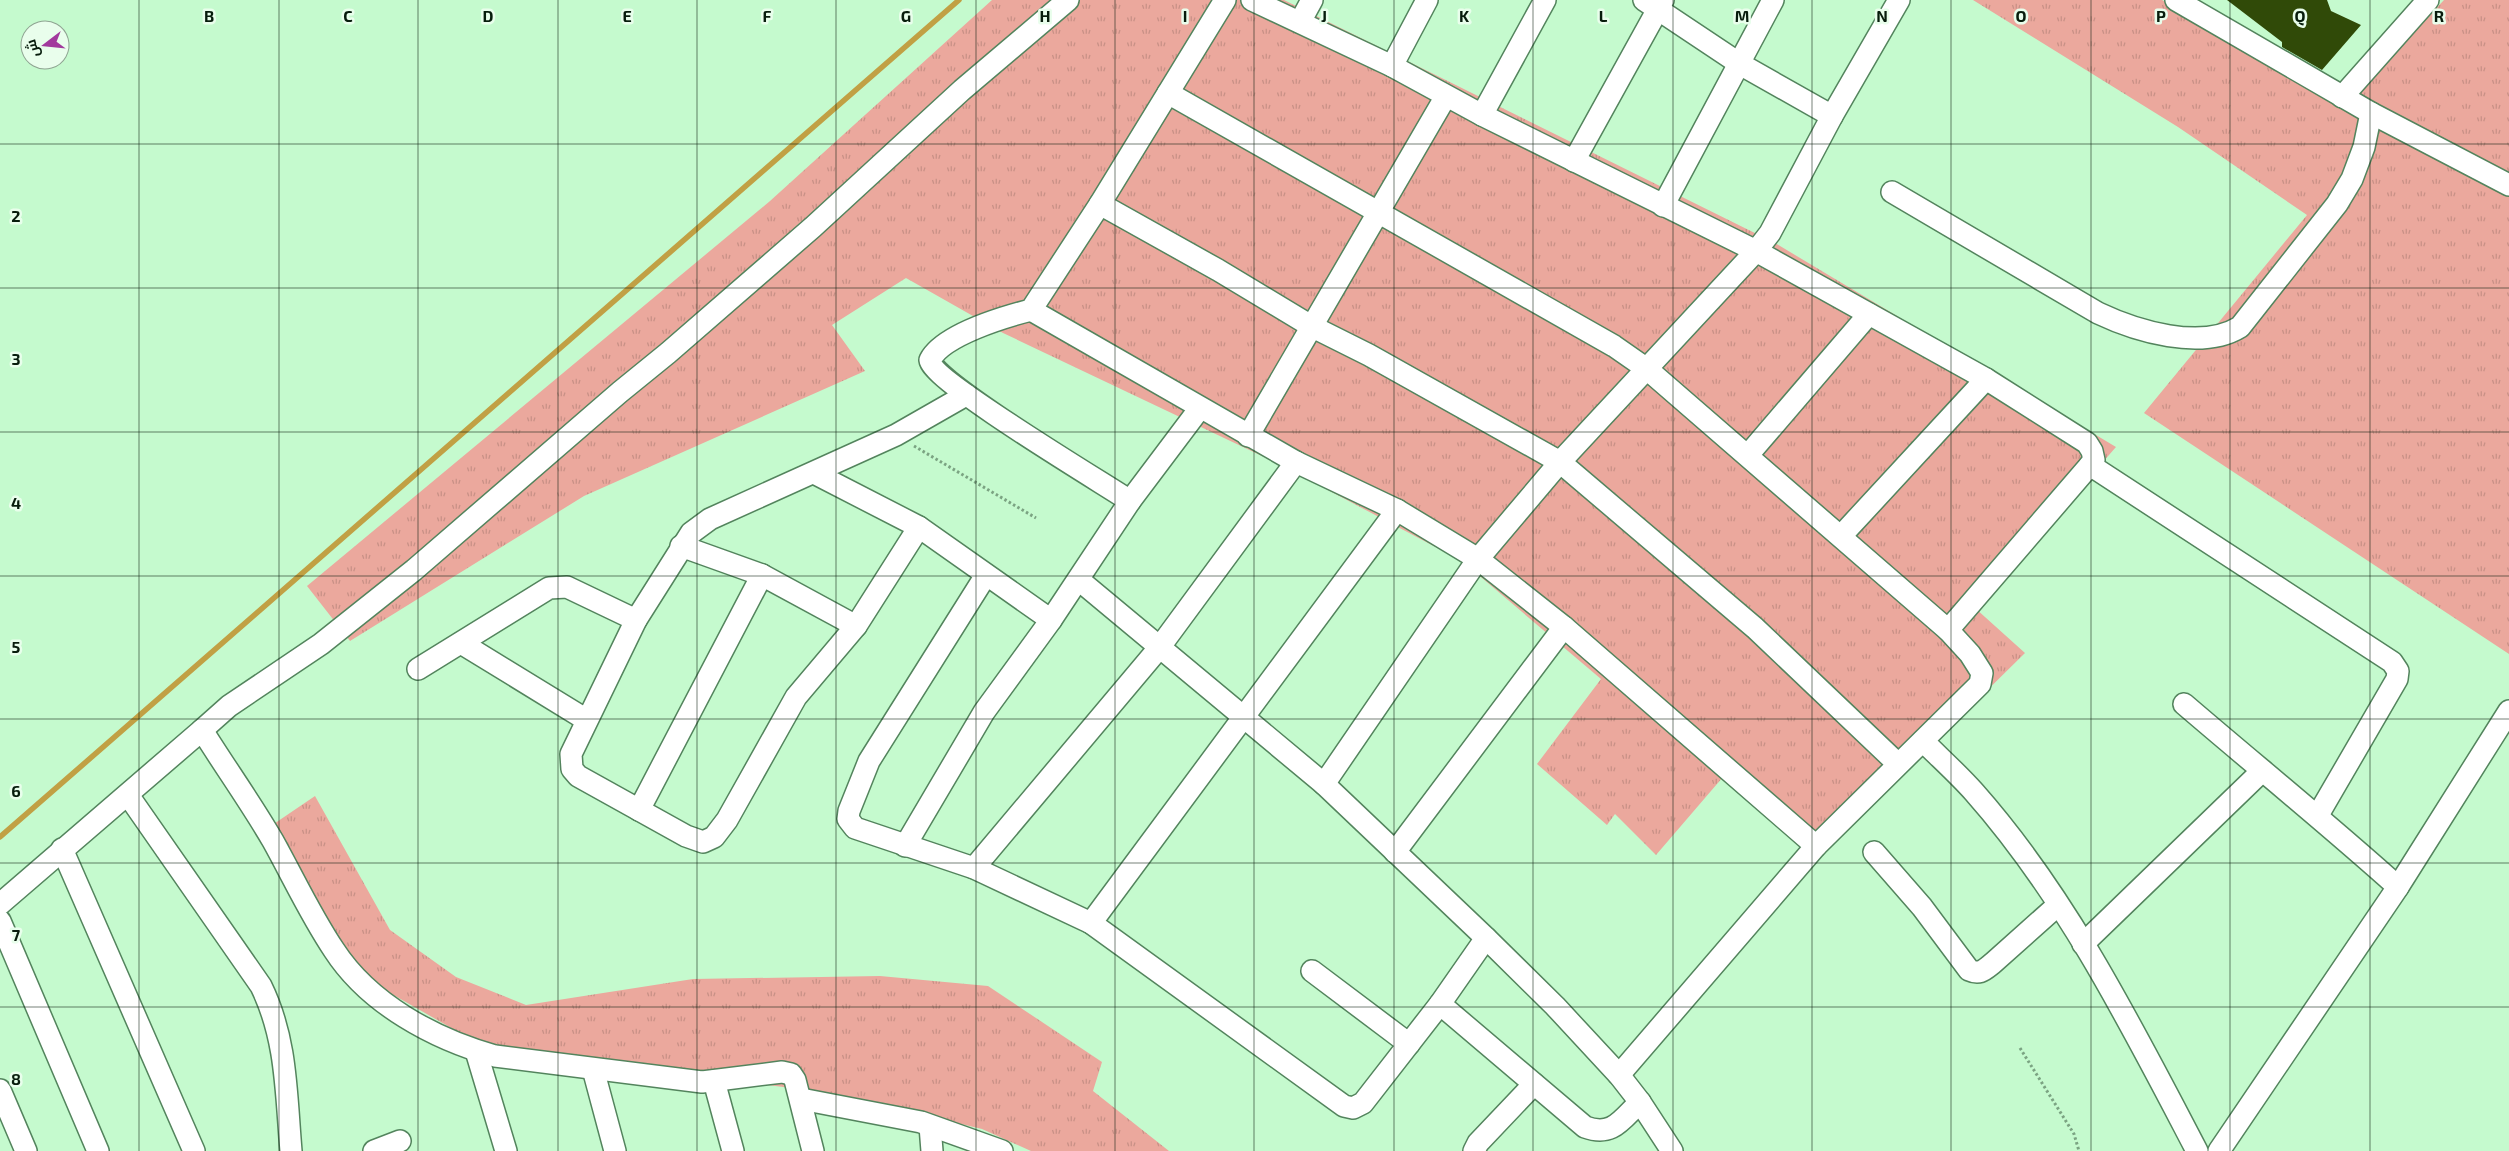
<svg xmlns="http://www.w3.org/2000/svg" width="2509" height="1151" viewBox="0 0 2509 1151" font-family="'Exo 2',Cairo,sans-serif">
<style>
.grass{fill:url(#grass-tufts)}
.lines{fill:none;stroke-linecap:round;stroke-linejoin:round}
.stream{stroke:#c1a044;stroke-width:5.5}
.building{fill:#304a08}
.minor-casing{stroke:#53845d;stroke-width:24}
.path{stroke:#7ba382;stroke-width:3;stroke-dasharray:2.5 2.5;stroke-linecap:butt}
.minor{stroke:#fff;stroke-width:21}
.grid{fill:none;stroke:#071c0c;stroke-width:1;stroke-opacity:0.55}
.grid-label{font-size:16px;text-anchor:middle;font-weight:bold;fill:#071c0c;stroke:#e9feec;stroke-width:5;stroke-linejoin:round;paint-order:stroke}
</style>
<defs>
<pattern id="grass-tufts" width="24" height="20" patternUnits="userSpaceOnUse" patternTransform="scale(1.25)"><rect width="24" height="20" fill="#eba89d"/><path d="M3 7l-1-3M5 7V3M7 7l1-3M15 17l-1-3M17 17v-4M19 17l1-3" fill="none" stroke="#c89086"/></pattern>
</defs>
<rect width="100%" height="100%" fill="#c5face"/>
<g class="grass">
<path d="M992,0h292l491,243 341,204 -141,161 50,45 -210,207 -92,-83 -67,78 -41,-41 -8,11 -70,-61 64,-85 -139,-118 -185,-98 -274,-130 -97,-55 -74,47 33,46 -281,125 -234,145 -43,-55 463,-385z"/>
<path d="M1973,0h189l186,101 96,-101h65v654l-365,-241 163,-198 -129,-88z"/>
<path d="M315,796l75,134 66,47 70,28 167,-26 187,-3 108,10 114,76 -9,29 76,60h-138l-49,-22 -145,-35 -230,-30 -126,-19 -105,-60 -51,-45 -66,-106z"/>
</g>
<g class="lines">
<path class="stream" d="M0,837l959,-837"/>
</g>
<path class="building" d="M2227,0h100l4,11 30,14 -39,45 -40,-23v-5z"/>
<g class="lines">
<g class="minor-casing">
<g id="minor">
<path d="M1252,0l140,66 90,49 274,136 230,128 101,64 5,8 2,9 -4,5 -142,165 22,24 12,19 -2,11 -164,162 -197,229"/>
<path d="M1644,0l96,64 92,52"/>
<path d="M2176,0l195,113 138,72"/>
<path d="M1300,22l12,-22"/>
<path d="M1392,66l35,-66"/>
<path d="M1168,93l446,253 33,23 301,261"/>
<path d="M2342,97l86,-97"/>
<path d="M1482,115l63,-115"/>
<path d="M1574,161l89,-161"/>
<path d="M1892,192l206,121c38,18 103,38 142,14l97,-123 15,-25 12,-32 7,-34"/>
<path d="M1100,204l118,66 93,56 58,29 191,107 195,166 143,136"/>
<path d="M1663,206l110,-206"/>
<path d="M1031,310l265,152 101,48 81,49 86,68 252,219"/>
<path d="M1248,436l198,-340"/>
<path d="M1748,455l121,-141"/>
<path d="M2090,465l302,197 6,9 -1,8 -79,136"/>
<path d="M814,473l105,54 132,93"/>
<path d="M1130,501c-27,-18 -198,-120 -200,-141 13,-25 74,-43 101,-50l69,-106 125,-204"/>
<path d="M919,527l-63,99 -60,71 -69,123 -13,17 -11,5 -17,-6 -108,-60 -6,-7 -1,-15 65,-134 55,-87 19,-14 186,-84 70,-40"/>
<path d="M1841,536l145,-157"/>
<path d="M681,546l81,29 94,51"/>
<path d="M986,575l-117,186 -20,50 -1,8 7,9 119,40 117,55 253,183 9,2 10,-5 77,-99 46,-66"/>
<path d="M1079,580l245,204 162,154 69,68 64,69 21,27 32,49"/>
<path d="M461,643l124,76"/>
<path d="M418,669l131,-81 18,-1 69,33"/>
<path d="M2184,704c71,61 144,120 214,183"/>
<path d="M202,730l27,-24 92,-62 93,-74 206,-178 48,-39 145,-126 149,-137 106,-90"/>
<path d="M1923,741c17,17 35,33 51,51 93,105 158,235 223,359"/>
<path d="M1324,784l154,-225 82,-97 196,-211 14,-18 62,-117 67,-116"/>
<path d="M128,795l133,191c26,53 25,107 30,165"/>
<path d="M639,810l123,-235"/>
<path d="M905,846l79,-134 67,-92 79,-119 70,-93"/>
<path d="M62,849l132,302"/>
<path d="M1395,852l169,-225"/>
<path d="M1874,852l48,55 47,63c11,5 15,0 24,-7l65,-58"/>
<path d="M974,868l185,-220 137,-186"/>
<path d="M0,904l202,-174c23,37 49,73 71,111 20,36 38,75 61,109 35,54 100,89 161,106l207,26 80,-10 9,2 4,6 18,71"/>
<path d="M0,921l98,230"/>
<path d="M1091,923l306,-413"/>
<path d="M2083,944l178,-172"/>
<path d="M1312,971l97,73"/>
<path d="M1440,1004l145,123c28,10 36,-7 55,-25"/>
<path d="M476,1051l30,100"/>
<path d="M593,1069l22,82"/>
<path d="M714,1081l19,70"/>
<path d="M0,1090l26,61"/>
<path d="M801,1099l120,23 81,29"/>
<path d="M930,1126l2,25"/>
<path d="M374,1151l26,-10"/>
<path d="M1474,1151l4,-8 56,-59"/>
<path d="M2219,1151l179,-264 111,-176"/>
</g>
</g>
<g class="path">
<path d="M914,446l122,72"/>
<path d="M2020,1048l54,86 5,17"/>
</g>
<use href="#minor" class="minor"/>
</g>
<path class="grid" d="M139,0v1151M279,0v1151M418,0v1151M558,0v1151M697,0v1151M836,0v1151M976,0v1151M1115,0v1151M1254,0v1151M1394,0v1151M1533,0v1151M1673,0v1151M1812,0v1151M1951,0v1151M2091,0v1151M2230,0v1151M2370,0v1151M0,144h2509M0,288h2509M0,432h2509M0,576h2509M0,719h2509M0,863h2509M0,1007h2509"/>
<g class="grid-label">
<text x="209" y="22">B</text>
<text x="348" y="22">C</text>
<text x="488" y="22">D</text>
<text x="627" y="22">E</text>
<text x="767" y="22">F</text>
<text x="906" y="22">G</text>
<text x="1045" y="22">H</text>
<text x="1185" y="22">I</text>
<text x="1324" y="22">J</text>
<text x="1464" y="22">K</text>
<text x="1603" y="22">L</text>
<text x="1742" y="22">M</text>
<text x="1882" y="22">N</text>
<text x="2021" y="22">O</text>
<text x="2161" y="22">P</text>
<text x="2300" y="22">Q</text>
<text x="2439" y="22">R</text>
<text x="16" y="222">2</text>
<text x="16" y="365">3</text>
<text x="16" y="509">4</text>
<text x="16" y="653">5</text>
<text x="16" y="797">6</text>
<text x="16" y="941">7</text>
<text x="16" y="1085">8</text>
</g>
<g transform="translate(45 45) rotate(254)"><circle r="24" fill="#e9feec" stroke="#8fa492"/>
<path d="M0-4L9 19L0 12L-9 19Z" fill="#a23a9d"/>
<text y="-8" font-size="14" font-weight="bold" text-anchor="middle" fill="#071c0c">ش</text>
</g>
</svg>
